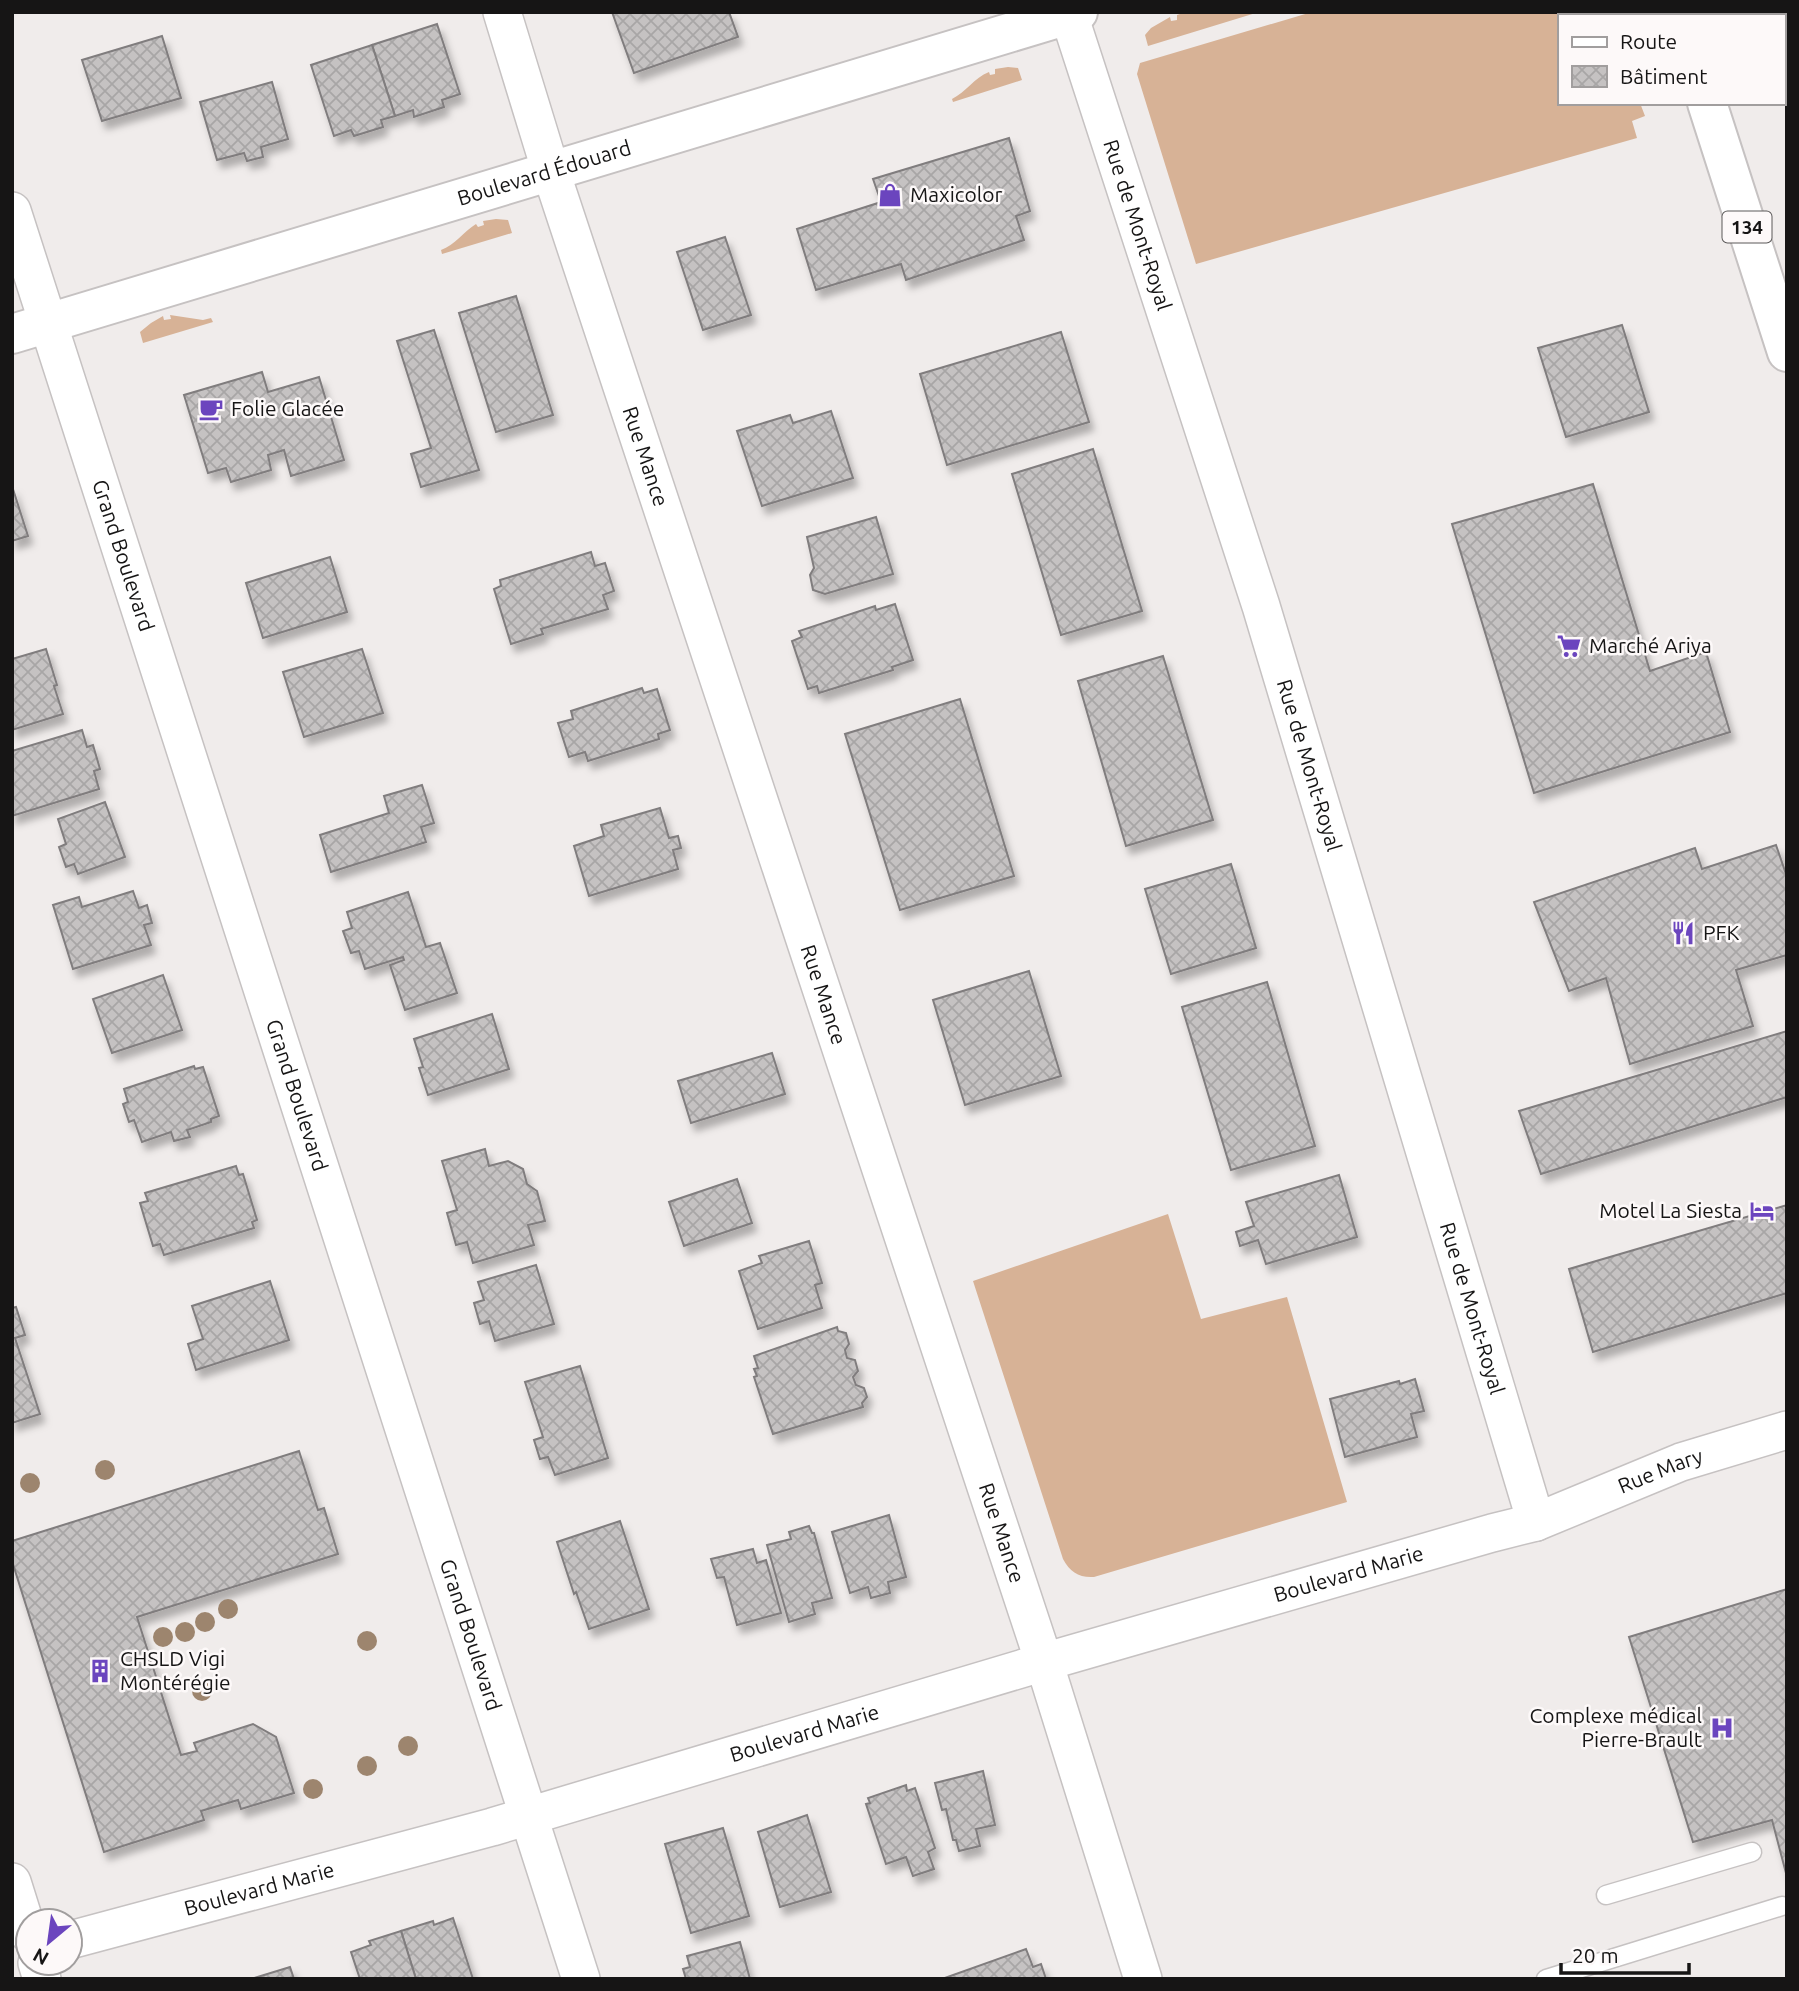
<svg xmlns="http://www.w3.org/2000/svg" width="1799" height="1991" viewBox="0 0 1799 1991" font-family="Ubuntu,sans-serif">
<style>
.grass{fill:#d7b296}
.building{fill:url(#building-cross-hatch);stroke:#807d7e;stroke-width:2;filter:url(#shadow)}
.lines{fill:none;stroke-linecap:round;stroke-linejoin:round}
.lane-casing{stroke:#c6c2c2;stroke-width:21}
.street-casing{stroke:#c6c2c2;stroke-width:40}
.secondary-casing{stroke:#c6c2c2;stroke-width:42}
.primary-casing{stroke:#c6c2c2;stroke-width:42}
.lane{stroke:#fff;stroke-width:18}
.street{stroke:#fff;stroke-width:37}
.secondary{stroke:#fff;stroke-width:38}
.primary{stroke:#fff;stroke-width:38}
.tree{fill:#9d856e}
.labels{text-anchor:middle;stroke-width:5;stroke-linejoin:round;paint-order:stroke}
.shield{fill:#fdf9f9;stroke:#5b5959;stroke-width:2}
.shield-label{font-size:19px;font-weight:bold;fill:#161515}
.street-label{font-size:21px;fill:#161515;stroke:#fdf9f9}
.poi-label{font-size:21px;fill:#161515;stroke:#fdf9f9;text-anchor:start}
</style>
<defs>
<pattern id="building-cross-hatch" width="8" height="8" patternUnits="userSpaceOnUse" patternTransform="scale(1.75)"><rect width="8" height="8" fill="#c5c2c2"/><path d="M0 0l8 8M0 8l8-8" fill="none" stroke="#a8a6a6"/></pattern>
<filter id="shadow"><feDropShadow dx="4.5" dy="8" stdDeviation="3.5" flood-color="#0004"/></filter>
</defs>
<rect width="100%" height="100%" fill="#f0eceb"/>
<g class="grass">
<path d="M1186,12h73l-111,34 -3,-11 6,-7 19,-11 1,4 6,-1v-5z"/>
<path d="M1312,12h299l1,4h-53v87h81l5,13 -13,5 5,17 -441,126 -59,-190 3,-11z"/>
<path d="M1008,67l10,1 4,12 -69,22 -1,-3c14,-7 22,-21 37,-27l1,3 5,-1v-5z"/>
<path d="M496,219l12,1 4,13 -70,21 -1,-4c14,-5 22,-18 35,-26l2,3 6,-2 -1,-4z"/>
<path d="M170,315l33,5 8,-2 2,4 -70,21 -3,-11 11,-9 12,-7 1,4 7,-1z"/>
<path d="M1168,1214l33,105 86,-22 60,205 -253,75c-15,1 -24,-5 -31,-18l-90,-278z"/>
</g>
<g class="building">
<path d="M612,12h117l9,25 -104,36z"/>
<path d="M437,24l23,70 -18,6 2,7 -30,10 -1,-7 -18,6 -23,-71z"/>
<path d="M162,36l19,62 -79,23 -20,-61z"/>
<path d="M372,45l23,71 -14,4 2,7 -29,9 -3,-6 -17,6 -23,-71z"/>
<path d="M272,82l16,57 -27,8 2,10 -16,4 -3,-8 -27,7 -17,-58z"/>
<path d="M1009,138l21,73 -14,5 8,24 -118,40 -5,-16 -85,26 -19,-61 84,-27 -8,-23z"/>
<path d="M725,237l26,78 -48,15 -26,-78z"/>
<path d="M516,296l37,119 -57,17 -37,-119z"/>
<path d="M1622,325l27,87 -83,25 -28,-89z"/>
<path d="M434,330l45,140 -58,17 -10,-33 20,-6 -34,-107z"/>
<path d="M1061,332l28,90 -142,43 -27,-91z"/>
<path d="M262,372l6,20 51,-15 25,83 -53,16 -7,-26 -16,5 3,15 -40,12 -5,-14 -18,5 -24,-78z"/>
<path d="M831,411l22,67 -91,28 -25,-75 53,-16 3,8z"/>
<path d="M1093,449l49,162 -81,24 -49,-161z"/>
<path d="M1593,484l57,187 56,-19 24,80 -196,61 -82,-269z"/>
<path d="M12,486l16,50 -16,5z"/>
<path d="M876,517l17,57 -68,20 -12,-4 -3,-15 4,-7 -7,-31z"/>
<path d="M591,552l4,14 10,-3 9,28 -11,4 5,14 -67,20 2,5 -32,10 -17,-55 7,-3 -1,-6z"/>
<path d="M330,557l17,55 -84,26 -17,-55z"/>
<path d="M895,604l18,56 -21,7 1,3 -74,23 -2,-7 -9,3 -16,-48 10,-4 -3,-6 76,-25 1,4z"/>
<path d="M46,649l11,36 -3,1 9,28 -51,16v-71z"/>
<path d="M362,649l21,64 -79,24 -21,-65z"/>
<path d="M1163,656l50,164 -87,26 -48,-165z"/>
<path d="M642,688l2,5 13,-4 13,41 -12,4 1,5 -71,22 -3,-9 -16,5 -11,-34 15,-4 -2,-8z"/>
<path d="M960,699l54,177 -114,34 -55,-176z"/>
<path d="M82,730l5,17 6,-2 7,24 -6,2 5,18 -87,27v-65z"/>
<path d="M422,785l12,38 -13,4 5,15 -95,30 -11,-37 69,-22 -5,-17z"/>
<path d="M105,802l20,55 -47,17 -4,-10 -8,3 -7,-20 7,-3 -8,-25z"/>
<path d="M660,808l9,30 9,-2 3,12 -8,2 5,19 -89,27 -15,-50 30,-10 -3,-11z"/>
<path d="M1776,845l11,32v78l-51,15 17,56 -123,38 -24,-86 -37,13 -35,-89 161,-54 7,21z"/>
<path d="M1231,864l25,84 -85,26 -26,-85z"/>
<path d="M133,891l6,17 8,-3 5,18 -8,2 7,20 -78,24 -20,-64 26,-8 3,10z"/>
<path d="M408,892l18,55 14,-4 17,50 -52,17 -15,-45 14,-5 -1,-3 -38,12 -6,-18 -8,2 -8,-22 9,-3 -5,-16z"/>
<path d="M1029,971l32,105 -96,29 -32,-105z"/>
<path d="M163,975l19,55 -70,23 -19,-54z"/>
<path d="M1267,982l48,164 -84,24 -49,-163z"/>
<path d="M492,1014l17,55 -81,26 -9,-27 4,-1 -9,-28z"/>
<path d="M1787,1031v66l-246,77 -22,-63z"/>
<path d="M772,1053l13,41 -94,29 -13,-42z"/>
<path d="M194,1066l1,3 8,-2 16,49 -8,3v3l-24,8 3,7 -16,4 -3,-9 -29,10 -8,-22 -5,2 -6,-18 5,-2 -4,-13z"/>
<path d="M485,1149l4,17 19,-5 15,8 4,15 10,7 8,30 -17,4 6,20 -61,18 -6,-21 -11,3 -9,-32 10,-3 -15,-49z"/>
<path d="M236,1166l3,9 4,-1 14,46 -5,2 2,6 -90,27 -4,-11 -7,2 -13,-43 8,-2 -3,-8z"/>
<path d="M1339,1175l18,62 -91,27 -8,-24 -18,6 -4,-14 18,-6 -8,-24z"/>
<path d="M737,1179l15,44 -68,23 -15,-44z"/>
<path d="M1787,1205v88l-194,59 -24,-83z"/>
<path d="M809,1241l13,42 -7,2 7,23 -64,21 -19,-58 23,-8 -3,-7z"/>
<path d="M536,1265l18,59 -59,17 -6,-20 -9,3 -6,-21 10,-3 -6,-18z"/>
<path d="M270,1281l19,59 -93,30 -8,-26 15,-5 -11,-33z"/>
<path d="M16,1307l9,28 -10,3 25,76 -28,9v-115z"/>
<path d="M837,1327l1,4 8,2 3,11 -4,6 2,8 8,2 3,11 -5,6 3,8 8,3 3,9 -5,6 1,4 -90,27 -19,-57 3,-1 -3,-7 4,-1 -4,-12z"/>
<path d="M580,1366l28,92 -53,17 -7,-18 -8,2 -6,-19 9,-3 -18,-55z"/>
<path d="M1415,1379l9,32 -13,3 6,23 -72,20 -15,-58 69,-18 1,3z"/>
<path d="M299,1451l19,59 6,-2 14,46 -201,63 44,138 16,-4 -3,-8 59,-19 23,13 18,56 -53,16 -3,-9 -37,11 3,9 -100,32 -92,-291v-20z"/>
<path d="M889,1515l17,62 -18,5 2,11 -19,5 -3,-11 -18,6 -18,-61z"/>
<path d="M620,1521l29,88 -60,20 -13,-37 -2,2 -17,-52z"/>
<path d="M809,1526l3,7h2l18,65 -20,5 3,11 -26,8 -22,-77 24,-6 -2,-7z"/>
<path d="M753,1549l4,14 9,-3 15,53 -44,12 -13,-48 -7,1 -6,-19z"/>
<path d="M1787,1589v288l-15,-57 -79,22 -64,-205z"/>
<path d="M983,1771l12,54 -19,4 4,17 -21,5 -3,-11h-3l-7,-31 -4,1 -7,-27z"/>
<path d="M906,1785l1,6 8,-3 20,60 -7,4 6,17 -21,7 -7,-19 -20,7 -20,-60 4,-1 -2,-5z"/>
<path d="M807,1815l24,77 -51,15 -22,-75z"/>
<path d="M723,1828l26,88 -58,17 -26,-89z"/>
<path d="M453,1918l20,61h-57l-15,-48 32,-10 1,4z"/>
<path d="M401,1931l15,48h-56l-9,-27 20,-7 -2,-4z"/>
<path d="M740,1942l10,37h-64l-3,-10 7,-2 -3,-11z"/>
<path d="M1026,1949l7,18 8,-3 5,15h-104z"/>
<path d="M290,1967l4,12h-43z"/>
</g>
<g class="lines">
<g class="lane-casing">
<g id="lane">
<path d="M1606,1895l146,-43"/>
<path d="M1546,1979l236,-73"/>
</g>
</g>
<g class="street-casing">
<g id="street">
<path id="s1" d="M502,12l49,160 493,1490 99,317"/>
<path id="s2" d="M1068,12l193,594 275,916"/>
<path id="s3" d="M12,211l569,1768"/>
<path d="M12,1882l16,51"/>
<path id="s4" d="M70,1940l422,-113 552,-165 448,-129 44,-11 145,-60 106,-32"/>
<path d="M37,1963l5,16"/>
</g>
</g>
<g class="secondary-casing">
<g id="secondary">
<path id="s5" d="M12,334l1066,-322"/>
</g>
</g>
<g class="primary-casing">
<g id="primary">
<path d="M1678,12l1,4"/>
<path d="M1707,103l80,249"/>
</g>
</g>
<use href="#lane" class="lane"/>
<use href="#street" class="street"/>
<use href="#secondary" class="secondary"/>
<use href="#primary" class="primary"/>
</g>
<g class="tree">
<circle cx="105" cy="1470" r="10"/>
<circle cx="30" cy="1483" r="10"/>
<circle cx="228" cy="1609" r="10"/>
<circle cx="205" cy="1622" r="10"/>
<circle cx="185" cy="1632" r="10"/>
<circle cx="163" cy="1637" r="10"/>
<circle cx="367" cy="1641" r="10"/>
<circle cx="202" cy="1691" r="10"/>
<circle cx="408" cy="1746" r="10"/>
<circle cx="367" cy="1766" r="10"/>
<circle cx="313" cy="1789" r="10"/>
</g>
<defs>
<g id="shop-bare" transform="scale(1.89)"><path d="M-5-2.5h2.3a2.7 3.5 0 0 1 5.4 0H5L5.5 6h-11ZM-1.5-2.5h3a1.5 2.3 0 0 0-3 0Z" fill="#6b45be" stroke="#fdf9f9" stroke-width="2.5" paint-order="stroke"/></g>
<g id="cafe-bare" transform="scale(1.89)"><path d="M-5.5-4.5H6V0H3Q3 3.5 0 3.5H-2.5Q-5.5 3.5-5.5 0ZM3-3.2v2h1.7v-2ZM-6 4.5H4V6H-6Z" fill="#6b45be" stroke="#fdf9f9" stroke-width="2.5" paint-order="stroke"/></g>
<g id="supermarket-bare" transform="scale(1.89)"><path d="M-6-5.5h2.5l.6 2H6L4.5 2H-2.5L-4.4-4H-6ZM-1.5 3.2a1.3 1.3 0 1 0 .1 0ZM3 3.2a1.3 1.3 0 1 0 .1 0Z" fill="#6b45be" stroke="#fdf9f9" stroke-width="2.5" paint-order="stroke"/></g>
<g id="restaurant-bare" transform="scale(1.89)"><path d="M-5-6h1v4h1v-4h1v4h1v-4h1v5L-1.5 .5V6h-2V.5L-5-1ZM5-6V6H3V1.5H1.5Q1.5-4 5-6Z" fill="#6b45be" stroke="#fdf9f9" stroke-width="2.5" paint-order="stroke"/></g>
<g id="hotel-bare" transform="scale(1.89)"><path d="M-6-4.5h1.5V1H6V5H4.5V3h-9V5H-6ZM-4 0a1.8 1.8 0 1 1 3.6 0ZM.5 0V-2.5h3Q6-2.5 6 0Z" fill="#6b45be" stroke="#fdf9f9" stroke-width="2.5" paint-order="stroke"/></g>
<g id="building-bare" transform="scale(1.89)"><path d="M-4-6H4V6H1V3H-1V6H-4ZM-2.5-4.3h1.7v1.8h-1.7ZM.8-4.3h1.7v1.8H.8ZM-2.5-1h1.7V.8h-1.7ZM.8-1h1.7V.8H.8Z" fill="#6b45be" stroke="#fdf9f9" stroke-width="2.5" paint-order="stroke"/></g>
<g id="hospital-bare" transform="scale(1.89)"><path d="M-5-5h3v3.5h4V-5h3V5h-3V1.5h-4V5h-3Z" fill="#6b45be" stroke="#fdf9f9" stroke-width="2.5" paint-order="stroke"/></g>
</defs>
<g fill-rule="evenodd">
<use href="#shop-bare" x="890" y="195"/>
<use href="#cafe-bare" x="211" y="409"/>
<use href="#supermarket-bare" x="1569" y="646"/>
<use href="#restaurant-bare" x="1683" y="933"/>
<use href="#hotel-bare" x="1762" y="1211"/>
<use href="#building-bare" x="100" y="1671"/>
<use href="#hospital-bare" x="1722" y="1728"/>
</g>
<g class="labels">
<rect class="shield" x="1722.5" y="211.5" width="49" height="31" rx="5"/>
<g class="shield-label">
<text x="1747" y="234">134</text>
</g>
<g class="street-label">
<text dy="7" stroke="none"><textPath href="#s5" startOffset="556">Boulevard Édouard</textPath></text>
<text dy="7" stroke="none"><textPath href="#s2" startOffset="224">Rue de Mont-Royal</textPath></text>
<text dy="7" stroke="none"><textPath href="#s1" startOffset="467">Rue Mance</textPath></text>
<text dy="7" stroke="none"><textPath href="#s3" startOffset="362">Grand Boulevard</textPath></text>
<text dy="7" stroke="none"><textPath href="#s2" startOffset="791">Rue de Mont-Royal</textPath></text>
<text dy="7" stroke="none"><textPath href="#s1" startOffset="1034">Rue Mance</textPath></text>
<text dy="7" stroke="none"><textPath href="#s3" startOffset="929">Grand Boulevard</textPath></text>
<text dy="7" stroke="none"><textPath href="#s2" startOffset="1358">Rue de Mont-Royal</textPath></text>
<text dy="7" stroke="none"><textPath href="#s4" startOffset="1659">Rue Mary</textPath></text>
<text dy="7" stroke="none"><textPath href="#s1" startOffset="1601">Rue Mance</textPath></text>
<text dy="7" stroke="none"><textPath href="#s4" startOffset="1330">Boulevard Marie</textPath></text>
<text dy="7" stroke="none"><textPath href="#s3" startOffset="1496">Grand Boulevard</textPath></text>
<text dy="7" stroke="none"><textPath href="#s4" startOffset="763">Boulevard Marie</textPath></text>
<text dy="7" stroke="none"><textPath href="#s4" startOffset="196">Boulevard Marie</textPath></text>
</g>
<g class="poi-label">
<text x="910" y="202">Maxicolor</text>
<text x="231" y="416">Folie Glacée</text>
<text x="1589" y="653">Marché Ariya</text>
<text x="1703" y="940">PFK</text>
<text x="1742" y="1218" text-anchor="end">Motel La Siesta</text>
<text x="120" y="1666">CHSLD Vigi<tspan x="120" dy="24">Montérégie</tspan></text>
<text x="1702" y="1723" text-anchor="end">Complexe médical<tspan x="1702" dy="24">Pierre-Brault</tspan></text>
</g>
</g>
<rect width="1799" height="1991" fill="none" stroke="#161515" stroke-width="28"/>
<rect x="1558" y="14" width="228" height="91" fill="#fdf9f9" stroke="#a19e9e" stroke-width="2"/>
<rect x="1572" y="37" width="35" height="10" fill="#ffffff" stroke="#a19e9e" stroke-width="2"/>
<text x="1620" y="49" font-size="21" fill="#161515">Route</text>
<rect x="1572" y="66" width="35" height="21" fill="url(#building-cross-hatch)" stroke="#a19e9e" stroke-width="2"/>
<text x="1620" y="84" font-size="21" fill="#161515">Bâtiment</text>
<g transform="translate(49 1942) rotate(209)"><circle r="33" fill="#fdf9f9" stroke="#a19e9e" stroke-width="2"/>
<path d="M0-5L12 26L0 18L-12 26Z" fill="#6b45be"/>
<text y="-10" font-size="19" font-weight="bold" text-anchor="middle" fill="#161515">N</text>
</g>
<path d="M1561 1963v10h128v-10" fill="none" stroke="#161515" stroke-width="3.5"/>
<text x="1572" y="1963" font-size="21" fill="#161515" stroke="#fdf9f9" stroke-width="5" paint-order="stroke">20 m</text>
</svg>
